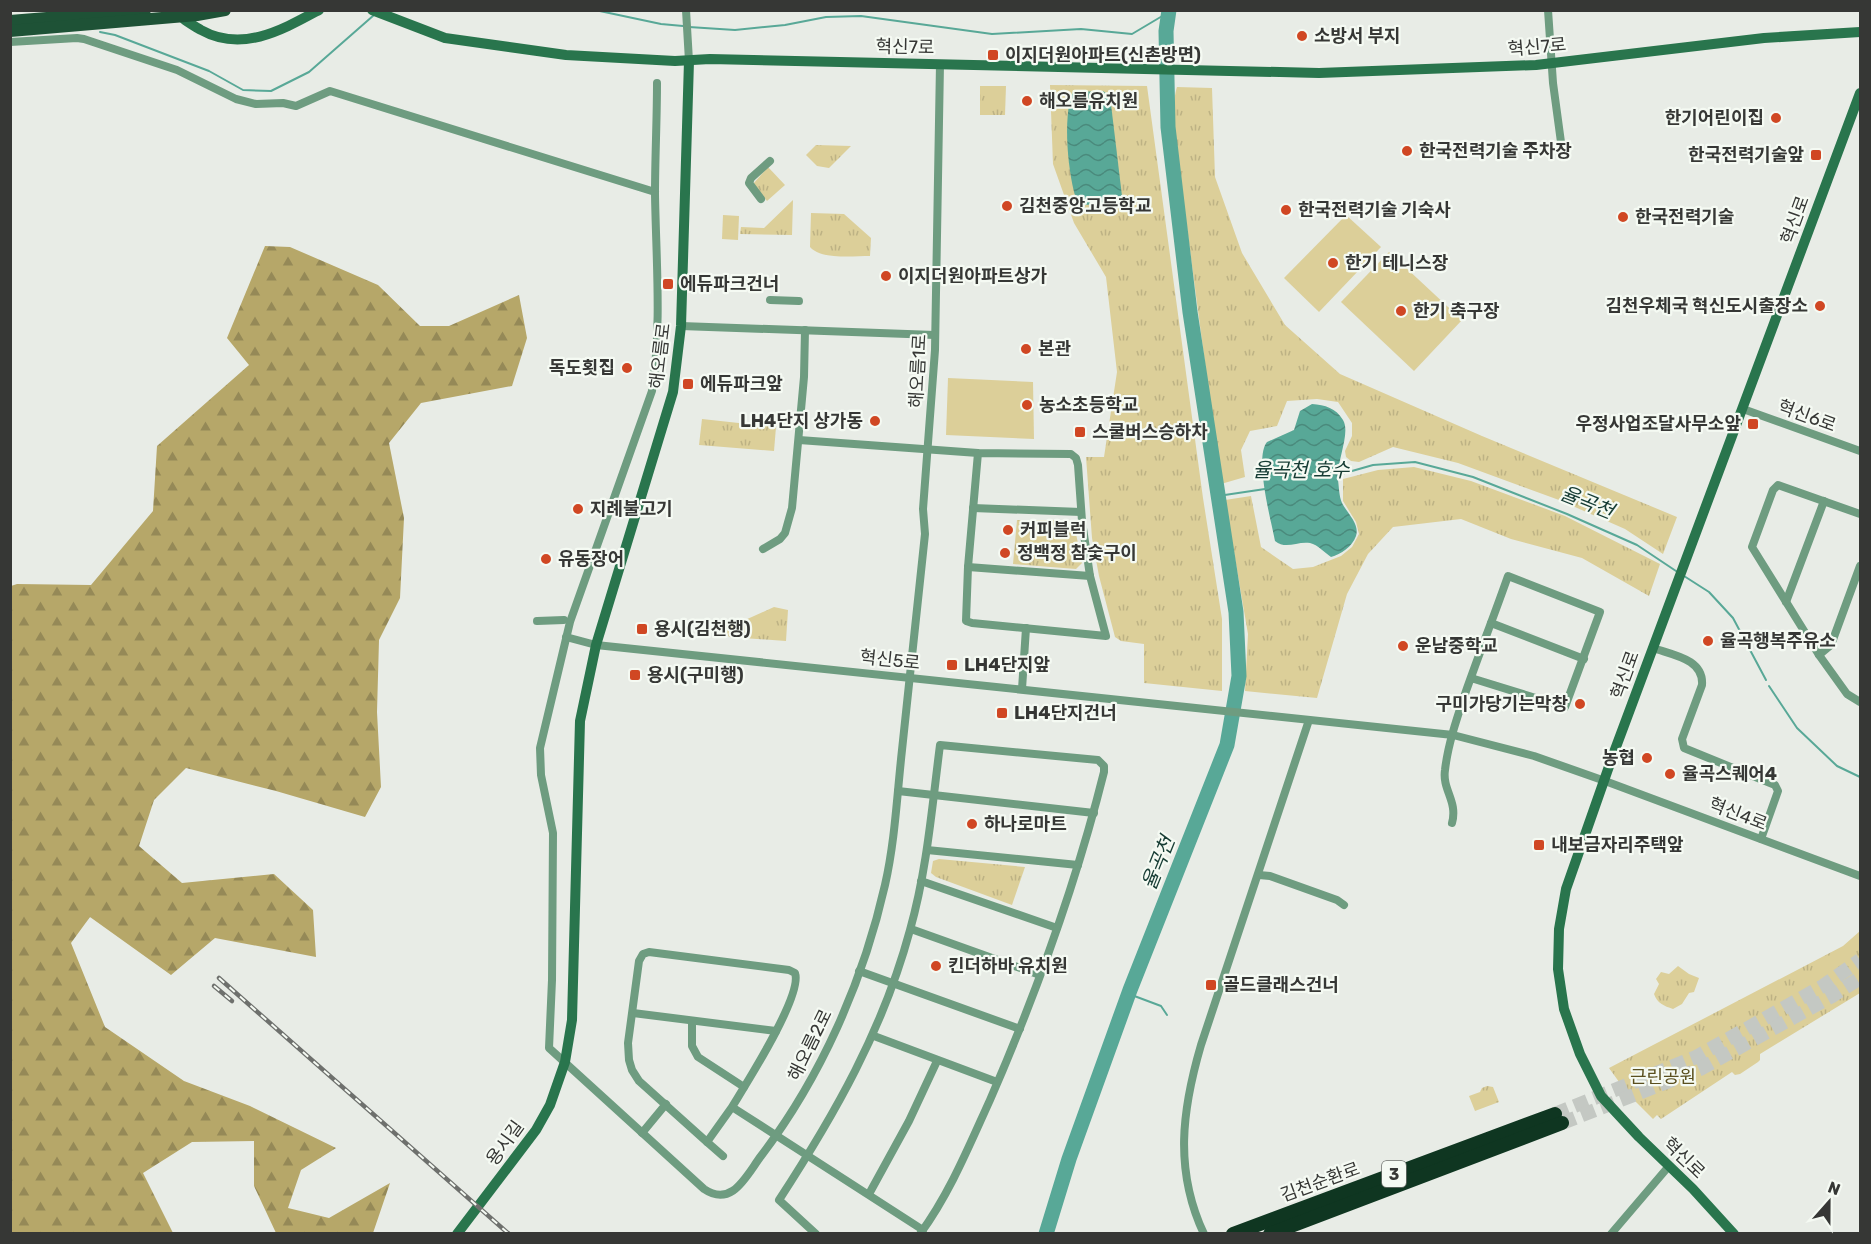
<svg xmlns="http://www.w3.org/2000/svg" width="1871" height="1244" viewBox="0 0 1871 1244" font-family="Rubik,'Noto Sans KR',sans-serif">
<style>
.green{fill:#dccf99}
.forest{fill:url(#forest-firs)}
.park{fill:url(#park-tufts)}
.water{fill:url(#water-waves)}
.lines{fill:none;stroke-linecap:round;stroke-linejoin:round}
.stream{stroke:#58a897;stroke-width:2}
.river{stroke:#58a897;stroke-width:15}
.highway-tunnel{stroke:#c4c8c3;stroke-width:14;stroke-dasharray:14 7;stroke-linecap:butt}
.street{stroke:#6e9c80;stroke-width:8}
.secondary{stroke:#29754d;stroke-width:10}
.primary{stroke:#1e5236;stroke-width:12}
.highway{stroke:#0f3621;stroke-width:14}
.rail-casing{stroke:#6e706d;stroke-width:4.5}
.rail{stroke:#f5faf3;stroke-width:2;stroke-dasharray:7;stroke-linecap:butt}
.poi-dot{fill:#d04723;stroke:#f5faf3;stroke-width:2}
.labels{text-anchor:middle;stroke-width:4.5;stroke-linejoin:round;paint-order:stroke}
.shield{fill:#f5faf3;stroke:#6f726e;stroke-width:1.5}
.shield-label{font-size:16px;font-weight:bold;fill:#363735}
.poi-label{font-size:18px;font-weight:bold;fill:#363735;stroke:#f5faf3;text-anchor:start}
.street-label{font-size:18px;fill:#363735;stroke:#f5faf3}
.park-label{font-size:18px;fill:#5a4f1e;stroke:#f5faf3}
.water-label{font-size:20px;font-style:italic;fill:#163c34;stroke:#f5faf3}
</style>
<defs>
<pattern id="forest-firs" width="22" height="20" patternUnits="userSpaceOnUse" patternTransform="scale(1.5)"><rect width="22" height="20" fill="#b6a769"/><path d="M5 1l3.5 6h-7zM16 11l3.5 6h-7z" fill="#958957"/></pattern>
<pattern id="park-tufts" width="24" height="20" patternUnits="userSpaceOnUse" patternTransform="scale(1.5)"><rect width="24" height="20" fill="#dccf99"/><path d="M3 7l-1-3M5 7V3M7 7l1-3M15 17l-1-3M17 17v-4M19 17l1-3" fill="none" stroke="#bdb284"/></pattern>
<pattern id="water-waves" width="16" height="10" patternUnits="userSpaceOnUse" patternTransform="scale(1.5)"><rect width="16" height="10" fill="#58a897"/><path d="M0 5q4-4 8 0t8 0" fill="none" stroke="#4a8a7c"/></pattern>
</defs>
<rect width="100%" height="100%" fill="#e8ece6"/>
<g class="green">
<path d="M723,215l16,1 -1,24 -16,-1z"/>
<path d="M1346,215l35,32 -62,65 -35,-34z"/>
<path d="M1389,252l73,68 -48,51 -73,-69z"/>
<path d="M948,378l85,4 1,57 -88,-4z"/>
</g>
<path class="forest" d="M265,246l25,1 88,38 42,41h29l70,-31 8,43 -15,48 -91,17 -32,40 15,75 -4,80 -21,42 -2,72 4,75 -16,30 -89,-26 -90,-23 -32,32 -15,46 43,37 92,-9 39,36 3,47 -101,-19 -44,37 -81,-58 -19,26 34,84 79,54 66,25 86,42 -35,22 -13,38 41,10 61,-35 -17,50h-97l-22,-47v-45l-62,1 -49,31 30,60h-162v-647l6,-2 74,1 62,-74 4,-65 92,-81 -22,-27z"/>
<g class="park">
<path d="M1050,85l97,1 56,412 19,121v72l-78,-8v-39l-23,-3 -6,-4 -16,-61 -7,-38 -6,-81h18l13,-85 -11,-95 -32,-54 -21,-59z"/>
<path d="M980,86h26l-1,29h-25z"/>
<path d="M1177,87l35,1 3,89 27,76 43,72 55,49 142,62 195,81 -14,37 -38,-25 -66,-29 -101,-37 -65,-16 -34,15 -8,-1 -5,-4 -1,-6 7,-15v-13l-14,-21 -21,-3 -30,2 -10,25 -27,5 -9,19 4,27 -24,7c-12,-91 -24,-181 -36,-271 -4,-31 -17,-99 -8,-126z"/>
<path d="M816,145l35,1 -22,22 -12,-2 -11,-11z"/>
<path d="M768,167l17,18 -18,16 -14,-17z"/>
<path d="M793,200l-1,35 -52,-1 1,-7 23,1z"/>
<path d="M811,213l33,1 27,24 -1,18c-16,0 -49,4 -60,-9z"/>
<path d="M702,419l74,8 -2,24 -75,-6z"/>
<path d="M1414,467l57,14 94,35 95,48 -11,32 -67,-38 -71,-19 -50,-20 -68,8 -25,27 -21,40 -30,104 -72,-7 3,-57 -23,-134 26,-4 10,51 32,22 20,-2 28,-11 11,-9 7,-13 -3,-12 -13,-21v-22l35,-9z"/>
<path d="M1017,520h51l6,4 8,39 -6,6 -63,-5z"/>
<path d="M774,607l14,3 -2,31 -57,-4 -4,-8z"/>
<path d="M939,859l86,8 -13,38 -76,-28 -5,-4 2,-12z"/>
<path d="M1860,931v62l-100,61v6l-2,2 -18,12 -5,1 -3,-3 -71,47 -4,-4 -4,4 -26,-26 -18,-25 234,-122z"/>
<path d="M1678,966l11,8 10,4 -5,14 -5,1 -7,11 -9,5c-9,-3 -16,-6 -19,-15l5,-10 -3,-5 5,-7 8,2z"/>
<path d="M1487,1086l6,1 6,15 -24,9 -6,-15 11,-4 2,-4z"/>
</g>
<g class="water">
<path d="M1103,91l7,5 12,100 -2,4 -4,2 -31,3 -8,-3c-9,-25 -15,-87 -4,-110z"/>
<path d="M1312,404c13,1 24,4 31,16 8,13 -7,42 -5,60 1,7 1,16 4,23 5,10 18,21 14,33 -4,11 -15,18 -25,21 -7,-5 -13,-12 -21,-14 -13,-2 -24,7 -35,-2 -4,-21 -21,-83 -8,-99l27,-12 6,-19z"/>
</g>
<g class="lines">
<g class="stream">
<path d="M595,10l66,14 22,2"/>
<path d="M689,27l46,3 50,-5 41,-8 35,-1 131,18 89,-5 51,5 37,-22"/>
<path d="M100,32l15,3 94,36 34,19 28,1 38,-19 65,-57"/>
<path d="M1338,475l35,-10 42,-3 58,15 94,37 70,31 39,26"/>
<path d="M1218,496l47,-7"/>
<path d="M1684,576l25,16 24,26 33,62"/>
<path d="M1769,686l28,42 40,38 23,11"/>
<path d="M1129,994l32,12 6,9"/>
</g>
<path class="river" d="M1046,1234l23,-75 61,-169 97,-245 12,-69 -3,-64 -46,-300 -22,-185 -2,-96 3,-21"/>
<g class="highway-tunnel">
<path d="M1555,1114l141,-57 127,-71 37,-26"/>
<path d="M1562,1123l138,-54 132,-73 28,-18"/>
</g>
<g class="street">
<path d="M686,10l3,51"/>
<path d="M1548,10l5,73 10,74"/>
<path d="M10,42l67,-4 7,1 93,31 59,29 20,5 27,-1 13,3 34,-15 325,101"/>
<path d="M657,83c0,37 -2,74 -2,111 1,65 7,132 -3,197l-82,231 -30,126 1,27 12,58 -1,147 -3,68 155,141c28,19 42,-13 57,-33 60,-79 102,-174 124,-271 10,-44 12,-90 17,-135 7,-72 15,-144 23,-216l-2,-25 12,-159 5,-286"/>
<path d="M761,199l-12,-16 2,-5 19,-17"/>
<path d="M770,300l29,1"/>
<path d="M681,326l254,9"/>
<path d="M1743,409l117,42"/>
<path d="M799,440l179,13 93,1 5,4 2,7 4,56 8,55 16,60 -134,-13 -6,-2 2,-54 10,-114"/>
<path d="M973,508l108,4"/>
<path d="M1860,514l-82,-29 -5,5 -21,57 67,108 28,39 13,8"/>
<path d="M763,549l17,-10 5,-6 7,-25 12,-131 1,-47"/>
<path d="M968,567l122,9"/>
<path d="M1786,602l38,-101"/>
<path d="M537,621l27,-1"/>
<path d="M1491,623l93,36"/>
<path d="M566,637l30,8 857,90 81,21 71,25 255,95"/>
<path d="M1653,648c20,7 51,11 49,37l-20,54 2,9 91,37 3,6 -17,48"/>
<path d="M1819,655l12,-10 29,-79"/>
<path d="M1022,689l4,-61"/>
<path d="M898,791l196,22"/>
<path d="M1452,823c6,-22 -10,-33 -7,-53 3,-26 12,-52 20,-76 14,-40 29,-78 43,-118l92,36 -35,95 -94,-29"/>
<path d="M927,850l151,15"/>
<path d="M1259,875l11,1 67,24 7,5"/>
<path d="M921,881l136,47"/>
<path d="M911,929l129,46"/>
<path d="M859,971l161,58"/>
<path d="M633,1013l143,18"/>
<path d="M692,1021v25l6,11 46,30"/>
<path d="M874,1036l123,46"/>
<path d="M732,1107l-25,35 -68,-61 -7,-11 -3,-10 -1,-17 11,-82 4,-7 6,-2 140,18 6,3c8,22 -49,111 -63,134l191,123"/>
<path d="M642,1133l24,-29"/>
<path d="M707,1142l16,14"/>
<path d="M869,1194l40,-73 28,-60"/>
<path d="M816,1234l-37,-34c56,-86 104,-170 131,-270 17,-60 22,-123 30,-185l158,15 6,6v6c-28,112 -68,222 -114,328 -21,46 -40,93 -70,134"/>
<path d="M1204,1234c-30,-64 -22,-124 -3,-189l108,-325"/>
<path d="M1611,1234l58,-68"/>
</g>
<g class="secondary">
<path d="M176,10c6,10 15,14 25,20 41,23 81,0 118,-20"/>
<path d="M372,10l73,28 121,17 109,6 35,-2 609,14 217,-8 228,-27 96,-6"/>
<path d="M457,1234l79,-104 14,-25 15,-43 7,-42 8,-299 16,-76 77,-253 8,-66 8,-265"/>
<path d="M1734,1234l-41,-45 -54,-52 -38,-41 -21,-42 -16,-45 -6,-40 1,-40 7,-40 47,-134 247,-662"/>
</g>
<g class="primary">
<path d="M10,21l135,-11"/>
<path d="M10,31l187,-16 28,-5"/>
</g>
<g class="highway">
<path d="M1233,1234l322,-120"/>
<path d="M1270,1234l292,-111"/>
</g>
<g class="rail-casing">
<g id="rail">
<path d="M219,978l290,256"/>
<path d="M214,986l18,15"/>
</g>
</g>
<use href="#rail" class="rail"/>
</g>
<g class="poi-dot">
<circle cx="1302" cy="36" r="6"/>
<rect x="987" y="49" width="12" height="12" rx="3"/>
<circle cx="1027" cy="101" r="6"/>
<circle cx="1776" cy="118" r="6"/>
<circle cx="1407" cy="151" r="6"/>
<rect x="1810" y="149" width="12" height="12" rx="3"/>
<circle cx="1007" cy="206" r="6"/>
<circle cx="1286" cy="210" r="6"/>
<circle cx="1623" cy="217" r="6"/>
<circle cx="1333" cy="263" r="6"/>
<circle cx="886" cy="276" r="6"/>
<rect x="662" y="278" width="12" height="12" rx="3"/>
<circle cx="1820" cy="306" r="6"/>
<circle cx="1401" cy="311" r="6"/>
<circle cx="1026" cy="349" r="6"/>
<circle cx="627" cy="368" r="6"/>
<rect x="682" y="378" width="12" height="12" rx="3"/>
<circle cx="1027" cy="405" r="6"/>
<circle cx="875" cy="421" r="6"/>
<rect x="1747" y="418" width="12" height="12" rx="3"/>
<rect x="1074" y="426" width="12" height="12" rx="3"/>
<circle cx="578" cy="509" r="6"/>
<circle cx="1008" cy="530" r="6"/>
<circle cx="1005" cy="553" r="6"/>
<circle cx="546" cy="559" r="6"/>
<rect x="636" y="623" width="12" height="12" rx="3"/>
<circle cx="1708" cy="641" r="6"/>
<circle cx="1403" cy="646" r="6"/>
<rect x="946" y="659" width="12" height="12" rx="3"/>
<rect x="629" y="669" width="12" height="12" rx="3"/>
<circle cx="1580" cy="704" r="6"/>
<rect x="996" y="707" width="12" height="12" rx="3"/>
<circle cx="1647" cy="758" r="6"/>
<circle cx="1670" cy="774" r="6"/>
<circle cx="972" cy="824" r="6"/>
<rect x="1533" y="839" width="12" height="12" rx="3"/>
<circle cx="936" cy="966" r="6"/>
<rect x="1205" y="979" width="12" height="12" rx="3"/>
</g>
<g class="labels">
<rect class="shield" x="1382" y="1161" width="24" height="26" rx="4.5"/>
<g class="shield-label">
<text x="1394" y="1180">3</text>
</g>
<g class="poi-label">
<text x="1314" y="42">소방서 부지</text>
<text x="1005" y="61">이지더원아파트(신촌방면)</text>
<text x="1039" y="107">해오름유치원</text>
<text x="1764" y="124" text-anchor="end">한기어린이집</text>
<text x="1419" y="157">한국전력기술 주차장</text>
<text x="1804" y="161" text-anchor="end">한국전력기술앞</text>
<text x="1019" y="212">김천중앙고등학교</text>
<text x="1298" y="216">한국전력기술 기숙사</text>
<text x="1635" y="223">한국전력기술</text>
<text x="1345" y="269">한기 테니스장</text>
<text x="898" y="282">이지더원아파트상가</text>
<text x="680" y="290">에듀파크건너</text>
<text x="1808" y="312" text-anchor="end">김천우체국 혁신도시출장소</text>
<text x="1413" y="317">한기 축구장</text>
<text x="1038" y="355">본관</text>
<text x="615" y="374" text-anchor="end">독도횟집</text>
<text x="700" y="390">에듀파크앞</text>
<text x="1039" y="411">농소초등학교</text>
<text x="863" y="427" text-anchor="end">LH4단지 상가동</text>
<text x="1741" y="430" text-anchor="end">우정사업조달사무소앞</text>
<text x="1092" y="438">스쿨버스승하차</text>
<text x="590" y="515">지례불고기</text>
<text x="1020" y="536">커피블럭</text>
<text x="1017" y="559">정백정 참숯구이</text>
<text x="558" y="565">유동장어</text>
<text x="654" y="635">용시(김천행)</text>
<text x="1720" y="647">율곡행복주유소</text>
<text x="1415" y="652">운남중학교</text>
<text x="964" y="671">LH4단지앞</text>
<text x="647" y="681">용시(구미행)</text>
<text x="1568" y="710" text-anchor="end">구미가당기는막창</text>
<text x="1014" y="719">LH4단지건너</text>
<text x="1635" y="764" text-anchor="end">농협</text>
<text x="1682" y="780">율곡스퀘어4</text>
<text x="984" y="830">하나로마트</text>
<text x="1551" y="851">내보금자리주택앞</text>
<text x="948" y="972">킨더하바 유치원</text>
<text x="1223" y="991">골드클래스건너</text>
</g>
<g class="street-label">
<text transform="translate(905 47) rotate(1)" y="6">혁신7로</text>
<text transform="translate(1537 47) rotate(-5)" y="6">혁신7로</text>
<text transform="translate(1795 220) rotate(-70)" y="6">혁신로</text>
<text transform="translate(660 356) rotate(-83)" y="6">해오름로</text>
<text transform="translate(918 371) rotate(-87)" y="6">해오름1로</text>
<text transform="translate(1807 416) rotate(20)" y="6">혁신6로</text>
<text transform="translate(890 660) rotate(6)" y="6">혁신5로</text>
<text transform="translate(1625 675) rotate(-70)" y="6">혁신로</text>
<text transform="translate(1738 814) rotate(21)" y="6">혁신4로</text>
<text transform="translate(810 1045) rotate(-64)" y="6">해오름2로</text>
<text transform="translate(505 1143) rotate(-54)" y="6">용시길</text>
<text transform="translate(1684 1158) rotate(44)" y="6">혁신로</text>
<text transform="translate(1320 1182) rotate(-20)" y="6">김천순환로</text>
</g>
<g class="park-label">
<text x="1663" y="1083">근린공원</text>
</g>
<g class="water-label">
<text x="1301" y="477">율곡천 호수</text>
<text transform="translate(1587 502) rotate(22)" y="7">율곡천</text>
<text transform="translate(1158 863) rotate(-68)" y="7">율곡천</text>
</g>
</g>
<rect width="1871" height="1244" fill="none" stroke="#363735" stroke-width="24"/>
<g transform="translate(1829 1202) rotate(21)" stroke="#f5faf3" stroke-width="4.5" paint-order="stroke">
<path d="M0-4.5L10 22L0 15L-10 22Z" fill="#363735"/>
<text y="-9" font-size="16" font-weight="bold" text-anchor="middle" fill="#363735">N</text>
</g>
</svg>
